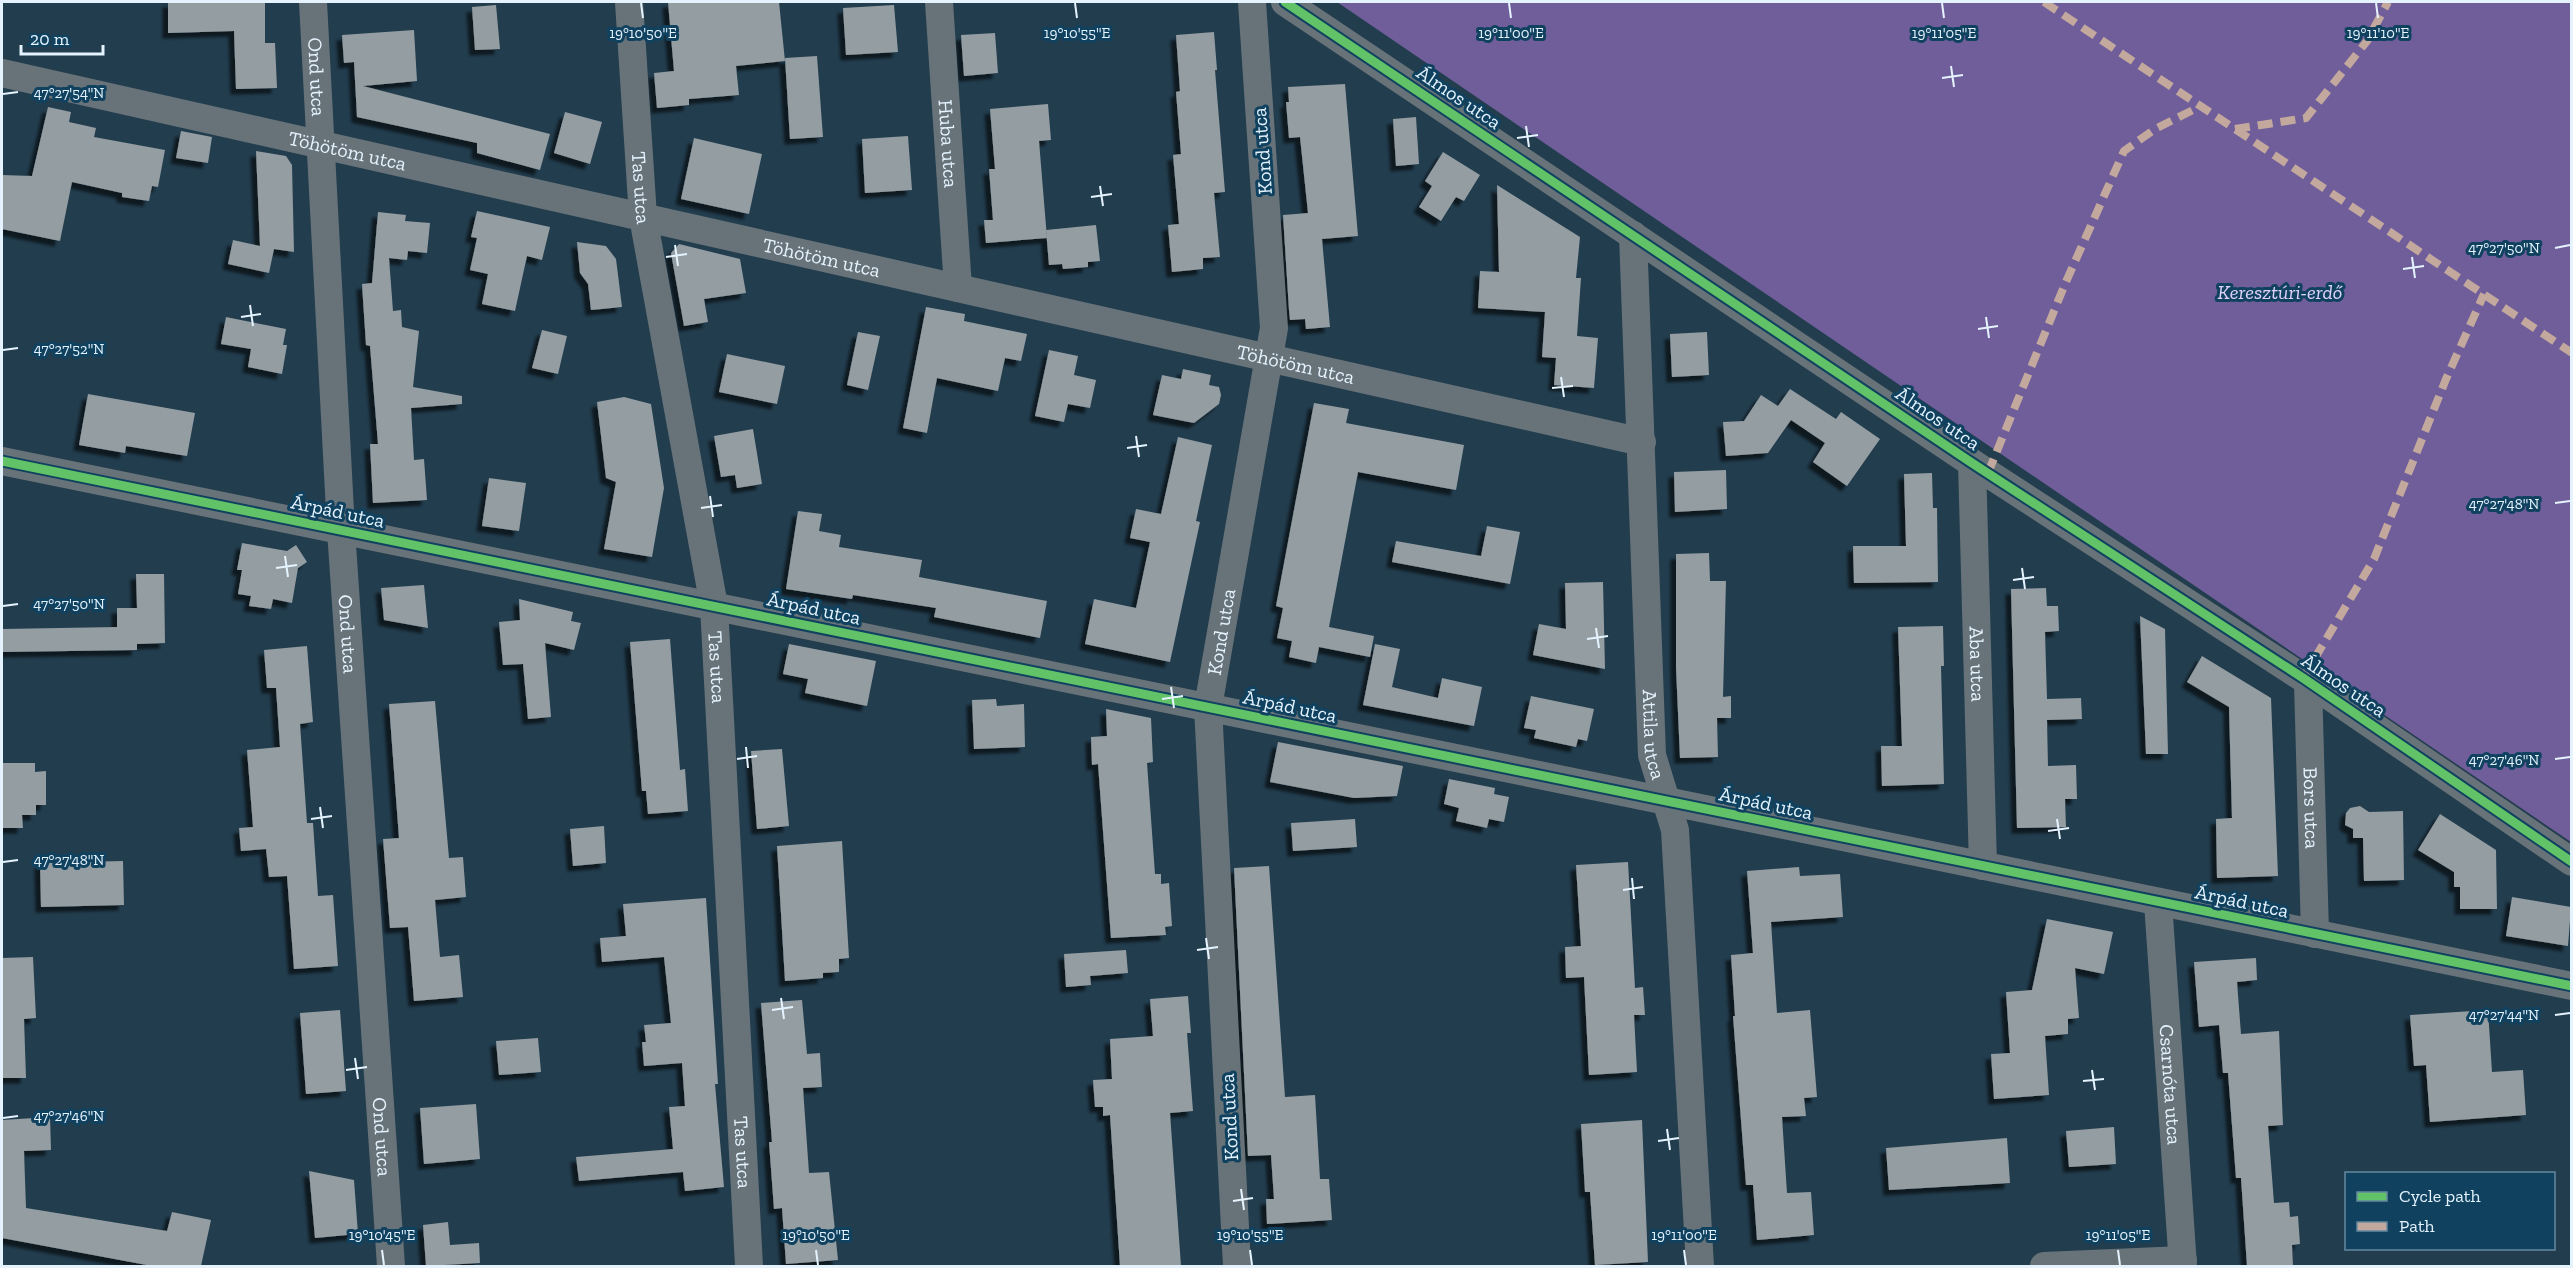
<svg xmlns="http://www.w3.org/2000/svg" width="2573" height="1268" viewBox="0 0 2573 1268" font-family="'Zilla Slab',serif">
<style>
.forest{fill:#705e9b}
.building{fill:#939da2;filter:url(#shadow)}
.lines{fill:none;stroke-linecap:round;stroke-linejoin:round}
.street{stroke:#687379;stroke-width:28}
.quiet{stroke:#c3a89e;stroke-width:8;stroke-dasharray:15 8;stroke-linecap:butt}
.cycleway-casing{stroke:#104260;stroke-width:13}
.cycleway{stroke:#61c268;stroke-width:9}
.ticks{fill:none;stroke:#e4f3fe;stroke-width:2}
.labels{text-anchor:middle;stroke-width:6;stroke-linejoin:round;paint-order:stroke}
.street-label{font-size:20px;fill:#e4f3fe;stroke:#104260}
.park-label{font-size:20px;font-style:italic;fill:#e1d4fb;stroke:#104260}
.ticks-label{font-size:15px;text-anchor:middle;fill:#e4f3fe;stroke:#104260;stroke-width:6;stroke-linejoin:round;paint-order:stroke}
</style>
<defs>
<filter id="shadow"><feDropShadow dx="-5.5" dy="5.5" stdDeviation="1.5" flood-color="#0009"/></filter>
</defs>
<rect width="100%" height="100%" fill="#223d4e"/>
<path class="forest" d="M1337,2h1234v840z"/>
<g class="building">
<path d="M168,2h97v41h10l2,45 -41,1 -2,-58 -66,2z"/>
<path d="M668,2h111l6,59 -49,5 3,29 -50,4v6l-32,3 -3,-35 20,-2z"/>
<path d="M496,5l4,44 -25,1 -3,-43z"/>
<path d="M894,5l4,47 -52,3 -3,-47z"/>
<path d="M414,30l3,51 -54,5 187,48 -10,36 -63,-17v-10l-120,-26 -3,-55 -10,1 -2,-28z"/>
<path d="M1214,32l3,38h-2l10,122 -11,1 6,64 -17,1v11l-31,3 -4,-47 11,-1 -6,-69 8,-1 -5,-62 4,-1 -4,-56z"/>
<path d="M995,33l3,40 -34,3 -3,-41z"/>
<path d="M817,56l6,81 -33,2 -5,-81z"/>
<path d="M1345,84l13,152 -36,3 8,88 -24,2 -1,-10 -15,1 -1,-10 -6,-95 25,-2 -8,-76 -11,1 -3,-36h3l-1,-15z"/>
<path d="M1048,104l3,36 -12,1 8,97 -61,5 -2,-23h9l-4,-51h6l-5,-60z"/>
<path d="M48,107l23,5 -2,10 27,6 -2,9 71,13 -7,37 -6,-1 -3,15 -27,-4v-4l-50,-11 -12,59 -58,-12v-54l30,1z"/>
<path d="M565,112l37,10 -12,42 -36,-11z"/>
<path d="M1416,117l3,47 -23,2 -3,-47z"/>
<path d="M181,131l31,6 -4,26 -32,-5z"/>
<path d="M908,136l4,54 -47,3 -3,-54z"/>
<path d="M694,138l68,16 -13,60 -68,-15z"/>
<path d="M256,151l30,5 6,9 2,87 -20,-3 -5,24 -41,-9 5,-24 27,6z"/>
<path d="M1443,152l37,23 -16,26 -8,-4 -15,24 -22,-14 13,-21 -7,-5z"/>
<path d="M1497,185l83,52 -4,41h5l-4,58 21,2 -4,50 -40,-3 2,-27 -14,-1 3,-45 -67,-4 2,-37 19,1z"/>
<path d="M477,211l73,16 -8,33 -15,-4 -12,55 -33,-7 6,-30 -18,-4 7,-32 -6,-1z"/>
<path d="M378,212l28,3 -1,6 25,2 -3,30 -19,-2 -1,9 -18,-2 4,53 8,-1 1,17 17,4 -6,56 49,9v8l-51,4 3,52 10,-1 3,41 -54,3 -3,-59h8l-8,-98 -4,-1 -4,-61 10,-1z"/>
<path d="M1096,225l4,36 -12,1v5l-25,2 -1,-5 -13,1 -3,-35z"/>
<path d="M577,242l29,4 10,13 6,48 -31,3 -3,-26 -8,-11z"/>
<path d="M679,244l61,15 6,34 -42,6 4,23 -24,4 -13,-73z"/>
<path d="M926,307l39,7 -1,7 63,13 -6,27 -16,-3 -7,33 -61,-13 -10,55 -24,-5z"/>
<path d="M226,317l60,12 -3,16h4l-5,29 -34,-7 3,-18 -30,-5z"/>
<path d="M542,330l25,6 -9,38 -26,-6z"/>
<path d="M858,332l22,4 -12,54 -21,-5z"/>
<path d="M1707,332l2,43 -37,2 -2,-43z"/>
<path d="M1049,350l29,6 -4,19 22,5 -6,28 -22,-4 -4,18 -29,-6z"/>
<path d="M727,354l58,12 -8,38 -58,-12z"/>
<path d="M1183,369l28,6 -2,10 10,2 2,8 -2,9 -25,19 -41,-8 9,-40 19,4z"/>
<path d="M1790,389l46,30 5,-7 39,27 -33,47 -34,-24 12,-19 -34,-23 -23,33 -42,3 -3,-34 21,-1 17,-26 17,11z"/>
<path d="M88,394l107,19 -8,43 -61,-10 -1,7 -46,-8z"/>
<path d="M624,397l27,7 13,84 -12,69 -48,-8 12,-67 -10,-4 -9,-76z"/>
<path d="M1314,403l35,6 -3,14 118,22 -8,45 -98,-18 -29,155 45,9 -4,21 -51,-10 -3,16 -27,-6 3,-16 -15,-3 6,-30 -7,-2z"/>
<path d="M753,429l9,55 -25,4 -2,-13 -14,2 -7,-41z"/>
<path d="M1178,437l34,8 -16,76 4,1 -30,140 -85,-18 9,-45 42,9 14,-66 -20,-4 6,-29 25,5z"/>
<path d="M1726,470l1,39 -52,3 -1,-40z"/>
<path d="M1932,473l1,35h4l1,74 -84,1 -1,-37h53l-2,-72z"/>
<path d="M489,478l37,5 -7,48 -37,-5z"/>
<path d="M798,511l24,3 -3,17 22,4 -2,12 83,13 -3,17 128,24 -7,37 -106,-21 2,-9 -83,-13 -1,4 -66,-10z"/>
<path d="M1487,526l33,6 -10,52 -118,-22 4,-21 85,15z"/>
<path d="M242,543l45,8 9,-6 11,17 -9,6 -6,35 -19,-4 -2,10 -22,-3 2,-10 -13,-2 4,-24h-5z"/>
<path d="M1709,553l1,28h16l-3,116 8,-1v22h-14l1,39 -38,1 -4,-91v-113z"/>
<path d="M136,574h28l1,69 -28,1v6l-135,2v-23l115,-2v-19h20z"/>
<path d="M1603,582l2,87 -72,-14 6,-31 27,5 -1,-46z"/>
<path d="M424,585l4,43 -44,-8 -3,-32z"/>
<path d="M2046,588l1,18h11l1,25 -14,1 2,67 34,-1 1,21 -35,1 1,46 28,-1 1,34h-12l1,28 -49,1 -6,-239z"/>
<path d="M519,599l54,13 -2,9 10,2 -7,27 -29,-7 6,74 -23,2 -5,-55 -20,1 -4,-43 21,-2z"/>
<path d="M2140,616l25,13 3,125h-22z"/>
<path d="M1943,626l1,40h-3l3,118 -62,2 -1,-40h21l-4,-119z"/>
<path d="M670,639l10,131 5,-1 3,42 -40,3 -2,-23h-4l-12,-149z"/>
<path d="M789,644l87,17 -9,45 -62,-13 3,-14 -25,-5z"/>
<path d="M1375,644l25,5 -8,38 46,11 4,-20 40,9 -8,39 -111,-21z"/>
<path d="M307,646l6,76 -13,2 7,99h6l5,73 15,-1 5,71 -44,3 -7,-93 -18,1 -3,-28 -25,2 -2,-23 14,-1 -6,-77 33,-3 -4,-59h-9l-3,-38z"/>
<path d="M2202,656l69,42 7,178 -61,2 -1,-59 16,-1 -3,-111 -42,-25z"/>
<path d="M1531,696l63,13 -7,32 -9,-2 -2,8 -42,-9 2,-8 -12,-2z"/>
<path d="M996,699l1,7 27,-2 1,43 -51,2 -2,-49z"/>
<path d="M435,701l14,157 14,-1 3,40 -31,3 5,57 19,-2 4,42 -49,4 -6,-74 -18,1 -7,-89 16,-1 -10,-134z"/>
<path d="M1106,709l45,9 2,44 -6,1 8,111h6v10l8,-1 3,43 -7,1 1,8 -55,3 -13,-174 -6,1 -1,-28 16,-1z"/>
<path d="M1278,742l125,24 -6,30 -43,2 -84,-16z"/>
<path d="M782,749l7,77 -32,3 -6,-78z"/>
<path d="M2,763h33v9l11,-1v34h-10v10h-14l1,13h-21z"/>
<path d="M1449,779l46,9 -1,6 15,3 -5,25 -15,-3 -2,9 -31,-7 3,-13 -15,-4z"/>
<path d="M2360,806l9,6 34,-1 1,69 -40,1 -1,-43h-10v-9l-8,-4 1,-12 4,-5z"/>
<path d="M2440,814l56,36 1,59h-37v-22h-6v-15l-36,-22z"/>
<path d="M1355,819l2,28 -64,4 -2,-28z"/>
<path d="M604,826l2,37 -33,3 -3,-37z"/>
<path d="M842,841l7,117 -10,1v13l-16,1v5l-38,3 -8,-135z"/>
<path d="M123,861l1,44 -83,2 -1,-44z"/>
<path d="M1628,862l7,126 8,-1 2,28h-11l3,57 -48,3 -5,-98 -18,1 -1,-31 16,-1 -5,-81z"/>
<path d="M1269,866l16,231 30,-2 5,84h9l3,41 -65,4 -1,-25h8l-3,-44 -23,1 -14,-288z"/>
<path d="M1799,867l1,9 40,-2 3,43 -72,5 6,91 33,-3 7,87 -13,1 2,18 -24,1 5,76 24,-1 3,43 -57,5 -4,-55h-7l-13,-169h2l-4,-61 22,-2 -6,-82z"/>
<path d="M2512,897l59,10 -3,39 -62,-10z"/>
<path d="M706,898l12,186h-3l9,103 -39,4 -2,-19 -104,9 -3,-24 97,-8 -4,-42 16,-1 -3,-43 -38,3 -2,-24h4l-2,-17 27,-2 -7,-66 -62,5 -2,-24 26,-2 -3,-32z"/>
<path d="M2047,919l66,13 -9,42 -29,-6 4,50 -11,1v15l-23,2 4,59 -55,4 -3,-45 19,-1 -4,-61 26,-2z"/>
<path d="M1126,950l2,23 -38,3 1,9 -25,2 -2,-33z"/>
<path d="M33,957l3,61 -12,1 2,59h-24v-120z"/>
<path d="M2256,958l1,22 -20,2 4,52 38,-3 4,94 -15,1 6,77 15,-1 1,15 8,-1 2,28 -8,1 1,21h-46l-6,-88h-5l-8,-105h-5l-4,-48 -20,2 -5,-65z"/>
<path d="M1188,996l3,37h-4l6,78 -23,2 11,153h-61l-10,-151 -7,1v-9h-8l-2,-27 19,-1 -2,-40 43,-3 -3,-37z"/>
<path d="M802,1000l5,54 13,-1 2,34 -19,1 6,85 20,-1 9,88 -52,4 -4,-56 -8,1 -5,-67h3l-11,-139z"/>
<path d="M340,1010l6,81 -40,3 -6,-81z"/>
<path d="M2488,1010l4,62 31,-2 3,45 -96,7 -4,-57 -12,1 -4,-51z"/>
<path d="M538,1038l3,34 -42,3 -3,-34z"/>
<path d="M476,1104l4,55 -56,5 -4,-56z"/>
<path d="M50,1117l1,33 -27,1 2,57 141,23 5,-19 39,8 -10,46h-49l-150,-28v-118z"/>
<path d="M1642,1120l6,142 -53,3 -5,-73h-5l-4,-68z"/>
<path d="M2114,1127l2,37 -47,3 -3,-36z"/>
<path d="M2007,1138l3,45 -121,7 -3,-42z"/>
<path d="M309,1171l45,9 4,54 -43,4z"/>
<path d="M448,1222l2,23 29,-2 1,20 -54,3 -3,-41z"/>
</g>
<g class="lines">
<g class="street">
<path id="s1" d="M313,2l28,528 50,736"/>
<path id="s2" d="M629,2l14,215 71,389 35,660"/>
<path id="s3" d="M939,2l19,286"/>
<path d="M1285,2l687,461 331,215 269,184"/>
<path id="s4" d="M2,73l1640,369"/>
<path id="s5" d="M1633,235l19,520 23,75 25,436"/>
<path d="M2,461l2570,525"/>
<path id="s6" d="M1972,463l11,403"/>
<path id="s7" d="M2308,682l7,252"/>
<path id="s8" d="M2158,902l25,364"/>
<path id="s9" d="M1237,1266l-29,-559 66,-379 -22,-326"/>
<path d="M2044,1266l139,-6"/>
</g>
<g class="quiet">
<path d="M2044,2l528,351"/>
<path d="M2235,129l71,-11 61,-77 21,-39"/>
<path d="M1988,473l77,-189 59,-133 31,-22 46,-23"/>
<path d="M2303,678l71,-119 72,-180 38,-85"/>
</g>
<g class="cycleway-casing">
<g id="cycleway">
<path d="M1285,2l687,461 331,215 269,184"/>
<path d="M2,461l2570,525"/>
</g>
</g>
<use href="#cycleway" class="cycleway"/>
</g>
<path class="ticks" d="M641,3l2,15M1075,3l2,15M1509,3l2,15M1942,3l2,15M2376,3l2,15M1951,66l3,21M1942,78l21,-3M3,94l15,-2M1526,126l3,21M1517,138l21,-3M1100,186l3,20M1091,197l21,-3M675,245l3,21M2555,248l15,-3M666,257l21,-3M2412,257l3,21M2403,269l21,-3M250,305l3,21M241,317l20,-3M1986,317l3,21M1978,329l20,-3M3,350l15,-2M1561,377l3,20M1552,388l21,-2M1136,436l3,21M1127,448l20,-3M710,496l3,21M2555,503l15,-2M701,508l21,-3M285,556l3,21M276,568l21,-3M2022,568l3,21M2013,580l21,-3M3,606l15,-2M1596,628l3,20M1587,639l21,-3M1171,687l3,21M1162,699l21,-3M746,747l2,21M737,759l20,-3M2555,759l15,-2M320,807l3,21M311,819l21,-3M2057,819l3,20M2048,831l21,-3M3,862l15,-2M1632,878l2,21M1623,890l20,-3M1206,938l3,21M1197,950l21,-3M781,998l3,21M772,1010l21,-3M2555,1015l15,-2M355,1058l3,21M346,1070l21,-3M2092,1070l3,20M2083,1081l21,-2M3,1118l15,-2M1667,1129l3,21M1658,1141l21,-3M1241,1189l3,21M1233,1201l20,-3M382,1250l2,15M816,1250l2,15M1250,1250l2,15M1684,1250l2,15M2118,1250l2,15"/>
<g class="labels">
<g class="street-label">
<text dy="7" stroke="none"><textPath href="#s1" startOffset="75">Ond utca</textPath></text>
<text transform="translate(1459 97) rotate(34)" y="7">Álmos utca</text>
<text dy="7" stroke="none"><textPath href="#s3" startOffset="142">Huba utca</textPath></text>
<text dy="7" stroke="none"><textPath href="#s4" startOffset="354">Töhötöm utca</textPath></text>
<text transform="translate(1262 151) rotate(-94)" y="7">Kond utca</text>
<text dy="7" stroke="none"><textPath href="#s2" startOffset="186">Tas utca</textPath></text>
<text dy="7" stroke="none"><textPath href="#s4" startOffset="840">Töhötöm utca</textPath></text>
<text dy="7" stroke="none"><textPath href="#s4" startOffset="1326">Töhötöm utca</textPath></text>
<text transform="translate(1938 418) rotate(34)" y="7">Álmos utca</text>
<text transform="translate(338 511) rotate(12)" y="7">Árpád utca</text>
<text transform="translate(814 608) rotate(12)" y="7">Árpád utca</text>
<text dy="7" stroke="none"><textPath href="#s9" startOffset="636">Kond utca</textPath></text>
<text dy="7" stroke="none"><textPath href="#s1" startOffset="633">Ond utca</textPath></text>
<text dy="7" stroke="none"><textPath href="#s6" startOffset="201">Aba utca</textPath></text>
<text dy="7" stroke="none"><textPath href="#s2" startOffset="672">Tas utca</textPath></text>
<text transform="translate(2344 685) rotate(34)" y="7">Álmos utca</text>
<text transform="translate(1290 706) rotate(12)" y="7">Árpád utca</text>
<text dy="7" stroke="none"><textPath href="#s5" startOffset="500">Attila utca</textPath></text>
<text transform="translate(1766 803) rotate(12)" y="7">Árpád utca</text>
<text dy="7" stroke="none"><textPath href="#s7" startOffset="126">Bors utca</textPath></text>
<text transform="translate(2242 901) rotate(12)" y="7">Árpád utca</text>
<text dy="7" stroke="none"><textPath href="#s8" startOffset="183">Csarnóta utca</textPath></text>
<text transform="translate(1229 1117) rotate(-93)" y="7">Kond utca</text>
<text dy="7" stroke="none"><textPath href="#s1" startOffset="1137">Ond utca</textPath></text>
<text dy="7" stroke="none"><textPath href="#s2" startOffset="1158">Tas utca</textPath></text>
</g>
<g class="park-label">
<text x="2280" y="299">Keresztúri-erdő</text>
</g>
</g>
<g class="ticks-label">
<text x="643" y="38">19°10'50"E</text>
<text x="1077" y="38">19°10'55"E</text>
<text x="1511" y="38">19°11'00"E</text>
<text x="1944" y="38">19°11'05"E</text>
<text x="2378" y="38">19°11'10"E</text>
<text x="69" y="98">47°27'54"N</text>
<text x="2504" y="253">47°27'50"N</text>
<text x="69" y="354">47°27'52"N</text>
<text x="2504" y="509">47°27'48"N</text>
<text x="69" y="609">47°27'50"N</text>
<text x="2504" y="765">47°27'46"N</text>
<text x="69" y="865">47°27'48"N</text>
<text x="2504" y="1020">47°27'44"N</text>
<text x="69" y="1121">47°27'46"N</text>
<text x="382" y="1240">19°10'45"E</text>
<text x="816" y="1240">19°10'50"E</text>
<text x="1250" y="1240">19°10'55"E</text>
<text x="1684" y="1240">19°11'00"E</text>
<text x="2118" y="1240">19°11'05"E</text>
</g>
<rect width="2573" height="1268" fill="none" stroke="#e4f3fe" stroke-width="6"/>
<rect x="2345" y="1172" width="210" height="78" fill="#104260" stroke="#65899f" stroke-width="1.5"/>
<rect x="2357" y="1192" width="30" height="9" fill="#61c268" stroke="#65899f" stroke-width="1.5"/>
<text x="2399" y="1202" font-size="18" fill="#e4f3fe">Cycle path</text>
<rect x="2357" y="1222" width="30" height="9" fill="#c3a89e" stroke="#65899f" stroke-width="1.5"/>
<text x="2399" y="1232" font-size="18" fill="#e4f3fe">Path</text>
<path d="M21 45v9h82v-9" fill="none" stroke="#e4f3fe" stroke-width="3"/>
<text x="30" y="45" font-size="18" fill="#e4f3fe" stroke="#104260" stroke-width="4.5" paint-order="stroke">20 m</text>
</svg>
